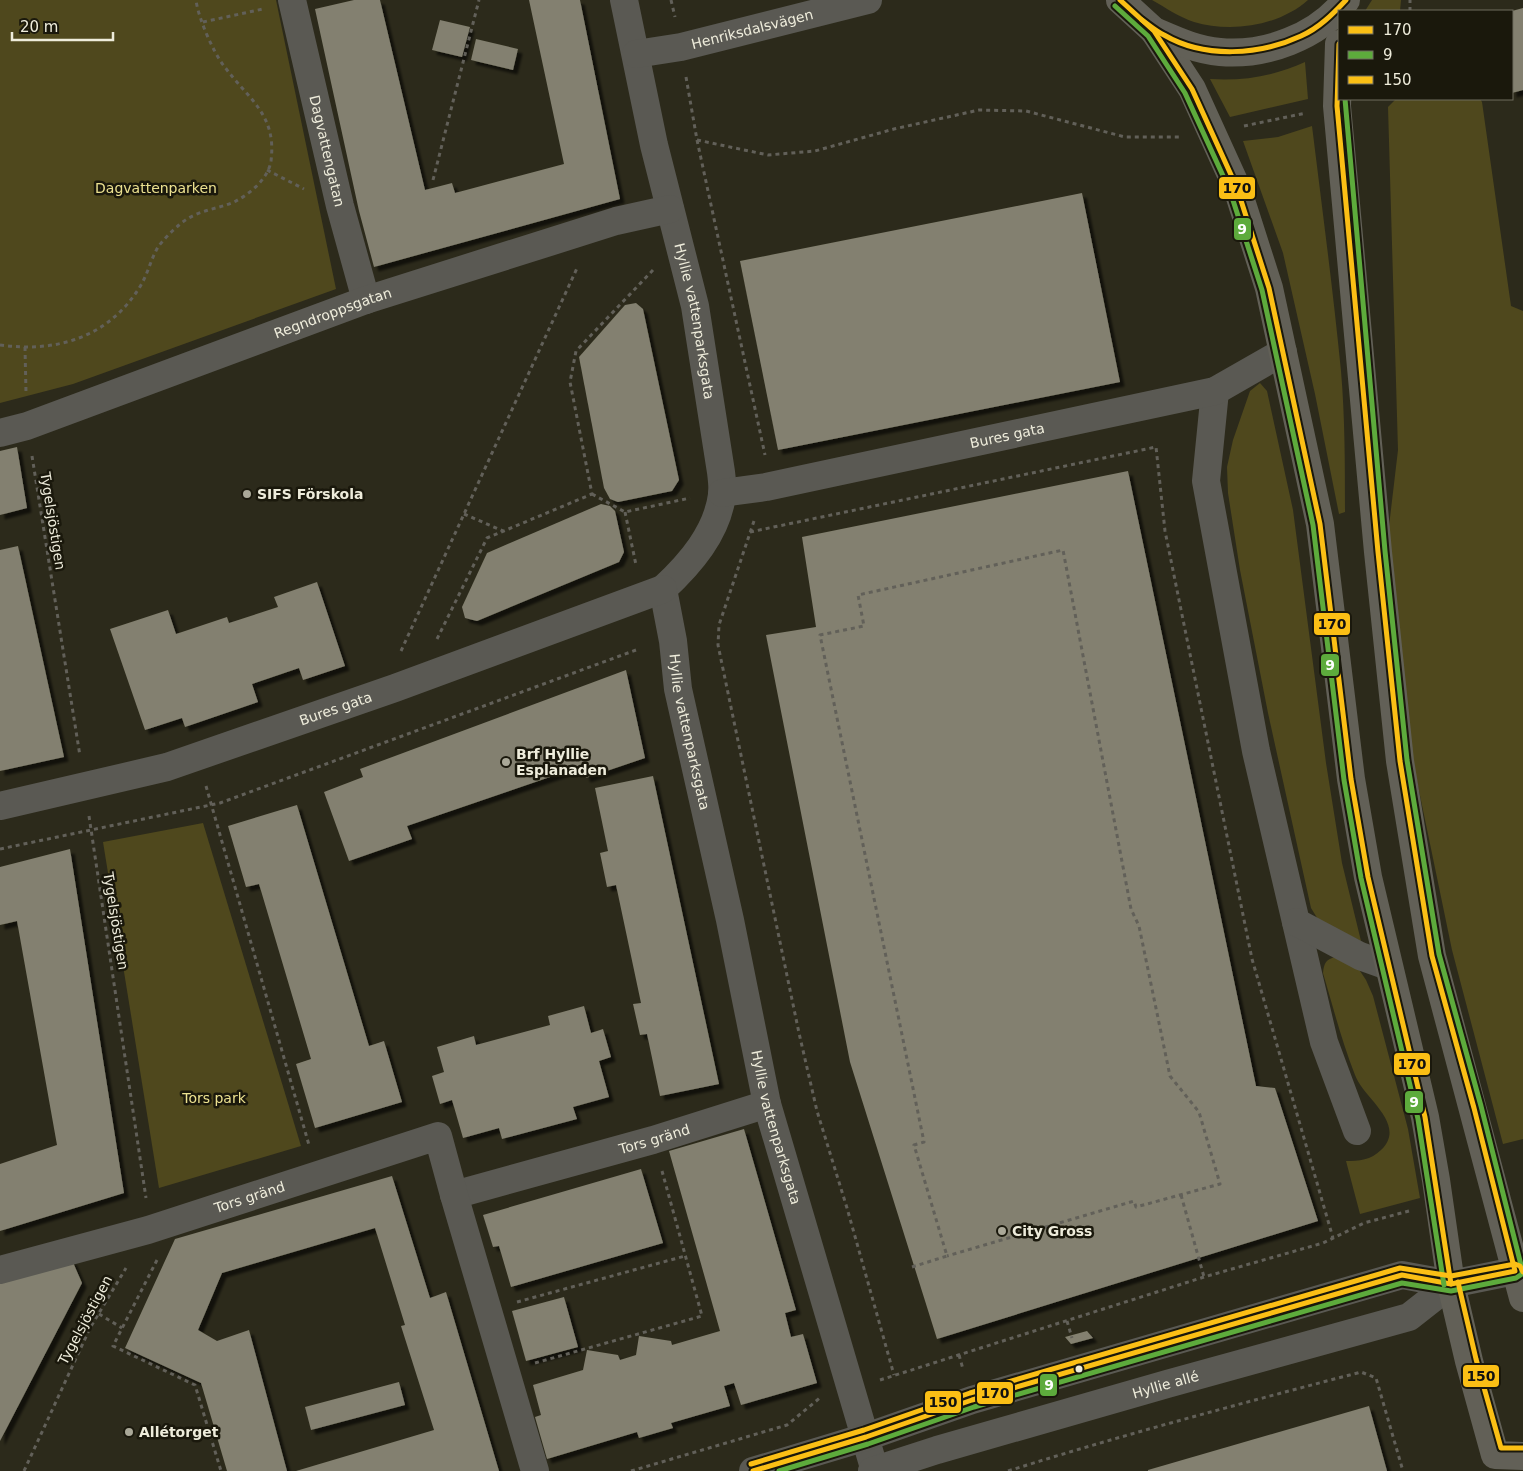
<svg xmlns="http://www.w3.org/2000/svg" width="1523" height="1471" viewBox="0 0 1523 1471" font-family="'DejaVu Sans',sans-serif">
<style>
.green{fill:#4f481d}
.building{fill:#83806f;filter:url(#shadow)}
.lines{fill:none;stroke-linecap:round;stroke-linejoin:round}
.path{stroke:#626059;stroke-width:3;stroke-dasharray:4 4;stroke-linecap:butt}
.minor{stroke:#5a5953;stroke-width:28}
.major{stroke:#626057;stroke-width:28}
.bus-1-casing{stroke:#1a180c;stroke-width:9}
.bus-2-casing{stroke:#1a180c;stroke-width:9}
.bus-3-casing{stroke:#1a180c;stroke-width:9}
.bus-1{stroke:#fbbf15;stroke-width:5}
.bus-2{stroke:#5dab3c;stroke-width:5}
.bus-3{stroke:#fbbf15;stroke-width:5}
.poi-dot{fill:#aaa898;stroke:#1a180c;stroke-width:2}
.bus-dot{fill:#eeecdb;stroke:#1a180c;stroke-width:2}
.labels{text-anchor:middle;stroke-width:5;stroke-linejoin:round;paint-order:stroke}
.street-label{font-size:14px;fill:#eeecdb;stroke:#1a180c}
.park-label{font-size:14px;fill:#ece190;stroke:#1a180c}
.poi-label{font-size:14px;font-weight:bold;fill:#eeecdb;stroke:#1a180c;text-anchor:start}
.line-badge{stroke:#1a180c;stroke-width:2}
.badge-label{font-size:14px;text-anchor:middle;font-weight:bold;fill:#fff}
.pale-badge-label{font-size:14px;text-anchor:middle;font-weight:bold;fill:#111}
</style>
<defs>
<filter id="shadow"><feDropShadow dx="4.5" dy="4.5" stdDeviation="1" flood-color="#0009"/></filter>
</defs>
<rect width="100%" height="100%" fill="#2c2a1b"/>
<g class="green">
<path d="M0,0h276l60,289 -263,95 -73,19z"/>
<path d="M1152,0h156c-29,26 -77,33 -114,22 -15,-5 -28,-14 -42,-22z"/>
<path d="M1372,0h29l-1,11h-35z"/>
<path d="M1305,62l3,37 -78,18 -20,-38c34,2 64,-3 95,-17z"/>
<path d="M1396,99h84l2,3 29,204 12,5v828l-20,5 -51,-194 -41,-198 -26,-192 13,-110 -10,-343z"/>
<path d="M1312,126c10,82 21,163 29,245 4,47 4,94 4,141l-6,2 -24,-120 -32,-141 -40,-112 35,-4z"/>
<path d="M1260,383l7,8 26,119 33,253 16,100 19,78 -42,-20 -8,-13 -43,-195 -28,-143 -12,-77 -1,-26 6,-27 17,-49z"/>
<path d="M203,823l98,323 -142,42 -56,-346z"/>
<path d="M1336,957l22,11 8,12 7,16 35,133 12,69 -60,16 -14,-53c13,0 25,-1 35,-11 27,-26 -18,-52 -26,-75 -13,-33 -22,-68 -32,-102 1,-10 3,-14 13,-16z"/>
</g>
<g class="building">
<path d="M354,0h26l45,190 27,-7 3,10 109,-29 -35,-164h51l40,199 -246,68 -15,-56 -44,-202z"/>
<path d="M1523,8v82l-11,3v-82z"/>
<path d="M440,20l30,7 -8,30 -30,-7z"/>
<path d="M476,39l42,10 -5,21 -42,-10z"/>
<path d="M1082,193l38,189 -342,68 -38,-189z"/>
<path d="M636,303l7,6 36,171 -7,11 -54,11 -8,-3 -6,-11 -25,-131 46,-52z"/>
<path d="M17,447l10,61 -27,7v-64z"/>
<path d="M1128,471l128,615 19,2 43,133 -381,118 -87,-277 -84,-427 50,-8 -14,-90z"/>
<path d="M601,504l9,2 5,5 9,41 -5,10 -142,59 -12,-3 -3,-11 25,-54z"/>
<path d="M18,546l46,211 -64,14v-221z"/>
<path d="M317,582l28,84 -42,14 -4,-12 -47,16 6,18 -73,25 -3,-9 -37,12 -35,-101 58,-19 8,24 51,-17 2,6 49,-16 -4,-10z"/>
<path d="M626,670l19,88 -59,20 -4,-12 -175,60 5,13 -63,22 -25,-69 39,-15 -3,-8z"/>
<path d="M653,776l66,308 -59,12 -13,-62 -7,1 -7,-31 8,-1 -25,-118 -9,2 -7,-34 8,-2 -13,-63z"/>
<path d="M297,805l72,241 15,-5 18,61 -87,26 -19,-64 15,-5 -52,-175 -13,3 -18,-61z"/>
<path d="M70,849l54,344 -124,38v-67l57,-19 -40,-224 -17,4v-58z"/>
<path d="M584,1006l7,27 12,-4 8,28 -12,4 10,36 -36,10 4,12 -75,20 -3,-11 -36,10 -11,-38 -12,4 -8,-28 12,-4 -7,-25 37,-11 2,9 74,-20 -2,-9z"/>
<path d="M744,1129l52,181 -11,3 6,24 12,-3 14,49 -76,22 -7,-22 -10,3 6,20 -59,17 2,5 -34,10 -2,-6 -90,27 -12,-42 6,-2 -8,-30 50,-15 4,-20 31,5 2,5 16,-5 3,-19 32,5 1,4 48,-14 -51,-180z"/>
<path d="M641,1169l22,74 -152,44 -12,-41 -6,1 -10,-32z"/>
<path d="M392,1176l38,122 16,-6 53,179h-203l138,-41 -33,-104 4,-1 -30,-97 -153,45 -24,57 19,11 32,-11 38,141h-60l-26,-88 -76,-35 50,-109z"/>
<path d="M72,1260l10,23 -82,158v-158z"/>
<path d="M564,1297l14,50 -52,14 -14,-50z"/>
<path d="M1087,1331l6,7 -22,6 -6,-7z"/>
<path d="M399,1382l6,23 -94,25 -6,-23z"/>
<path d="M1369,1406l18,65h-239v-1z"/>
</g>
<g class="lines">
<g class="path">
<path d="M671,0l4,17"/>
<path d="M1410,11v-11"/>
<path d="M203,22l60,-13"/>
<path d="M686,77l11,63 68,315"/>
<path d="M1244,126l62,-13"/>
<path d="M697,140l71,15 47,-4 79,-22 85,-19 47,1 99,26h56"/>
<path d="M267,170l37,19"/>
<path d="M433,180l46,-180"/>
<path d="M0,345c57,8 110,-8 141,-60 7,-12 10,-26 17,-38 5,-7 14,-16 21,-22 17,-15 36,-15 55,-23 16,-8 34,-23 37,-41 6,-47 -23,-62 -47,-95 -11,-14 -26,-49 -28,-66"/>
<path d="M25,347l1,46"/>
<path d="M32,456l48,300"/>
<path d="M592,494l33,18 65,-14"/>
<path d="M625,512l11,53"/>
<path d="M464,514l39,17"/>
<path d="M754,521l-35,104 -1,20 81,388 18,78 30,97 47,167"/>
<path d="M750,532l406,-85 9,84 87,428 81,279"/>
<path d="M437,639l50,-101 105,-44 -22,-112 6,-31 77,-81"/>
<path d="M401,651l177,-385"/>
<path d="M206,786l103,359"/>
<path d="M89,816l57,382"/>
<path d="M0,849l220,-46 416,-153"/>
<path d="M1181,1195l23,82"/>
<path d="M157,1260l-44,86 82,39 26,86"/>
<path d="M912,1267l35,-11 -33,-111 10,-3 -104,-507 44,-9 -6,-31 205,-45 68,359 8,17 31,150 29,36 21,72 -84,23 -2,-6 -187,55"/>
<path d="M517,1302l168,-46"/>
<path d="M99,1314l23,14"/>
<path d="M1067,1321l5,17"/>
<path d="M959,1355l4,14"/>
<path d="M535,1363l167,-47 -40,-145"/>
<path d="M880,1380l324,-103 119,-34 41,-20 45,-12"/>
<path d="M24,1471l66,-143 36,-60"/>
<path d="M631,1471l156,-46 34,-28"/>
<path d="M1008,1471c117,-37 235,-68 353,-99l15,6 27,93"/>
</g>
<g class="minor">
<path id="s1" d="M292,0l48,206 26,94"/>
<path id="s2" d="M624,0l30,145 41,161 26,166c1,8 2,16 1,23 -5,38 -32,69 -59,94l10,52 5,48 52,231 37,184 108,367"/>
<path id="s3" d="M636,54l45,-7 187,-47"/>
<path d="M1215,391l-9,90 50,270 68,291 33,89"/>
<path id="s4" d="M0,433l27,-7 339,-126 250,-79 54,-12"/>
<path id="s5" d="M722,493l44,-6 449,-96 68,-39"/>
<path id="s6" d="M0,806l167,-39 228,-79 268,-99"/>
<path d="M1296,922l64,34 28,10"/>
<path id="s7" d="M454,1195l199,-55 114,-36"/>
<path id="s8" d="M0,1270l148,-40 290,-94 16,59 81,276"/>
<path d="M753,1471l113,-34 106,-37 430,-125 49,9 64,-13"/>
<path id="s9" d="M872,1471l65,-21 230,-66 242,-67 42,-33"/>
</g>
<g class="major">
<path d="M1120,0l34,31 38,58 45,99 32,100 51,236 31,255 17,98 57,240 11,63 15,104 18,77 26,94 28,1"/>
<path d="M1154,31c21,9 42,19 66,21 45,4 98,-15 126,-52"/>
<path d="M1339,44l-2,62 41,446 22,209 32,195 91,342"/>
</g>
<g class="bus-1-casing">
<g id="bus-1">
<path d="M1120,0l34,31 38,58 45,99 32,100 51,236 31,255 17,98 57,240 26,167"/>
<path d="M1142,20c7,5 14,11 22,15 41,24 96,20 137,1 18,-8 32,-22 45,-36"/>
<path d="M753,1471l113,-34 106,-37 430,-125 49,9 64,-13 -41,-163 -42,-152 -32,-195 -22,-209 -41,-446 2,-62"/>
</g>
</g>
<g class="bus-2-casing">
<g id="bus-2">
<path d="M1115,6l33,30 37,57 45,98 32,99 51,235 31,255 17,98 57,241 26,166"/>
<path d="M779,1471l89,-27 106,-37 428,-124 49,8 65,-13 6,-4v-5l-41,-163 -42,-152 -32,-194 -22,-209 -40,-452"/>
</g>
</g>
<g class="bus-3-casing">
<g id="bus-3">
<path d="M1458,1282l18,77 25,89h22"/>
<path d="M751,1464l113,-34 106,-37 430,-125 51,8 64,-12 5,2 3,6"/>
</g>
</g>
<use href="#bus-1" class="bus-1"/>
<use href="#bus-2" class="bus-2"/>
<use href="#bus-3" class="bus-3"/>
</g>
<g class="poi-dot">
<circle cx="247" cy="494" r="5"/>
<circle cx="506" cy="762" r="5"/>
<circle cx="1002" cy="1231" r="5"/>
<circle cx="129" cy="1432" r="5"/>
</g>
<circle class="bus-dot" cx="1079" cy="1369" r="4.5"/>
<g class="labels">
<g class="street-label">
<text dy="5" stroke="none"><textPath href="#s3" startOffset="119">Henriksdalsvägen</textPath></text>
<text dy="5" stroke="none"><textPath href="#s1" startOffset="155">Dagvattengatan</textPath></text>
<text dy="5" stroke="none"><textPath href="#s4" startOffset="354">Regndroppsgatan</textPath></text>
<text dy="5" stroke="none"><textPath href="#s2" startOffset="329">Hyllie vattenparksgata</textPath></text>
<text dy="5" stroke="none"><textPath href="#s5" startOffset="291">Bures gata</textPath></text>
<text transform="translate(53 521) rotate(81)" y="5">Tygelsjöstigen</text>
<text dy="5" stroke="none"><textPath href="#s6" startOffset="350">Bures gata</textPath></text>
<text dy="5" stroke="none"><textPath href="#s2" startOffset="764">Hyllie vattenparksgata</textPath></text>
<text transform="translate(116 921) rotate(81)" y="5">Tygelsjöstigen</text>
<text dy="5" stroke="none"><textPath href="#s2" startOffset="1169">Hyllie vattenparksgata</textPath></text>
<text dy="5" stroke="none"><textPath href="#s7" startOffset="208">Tors gränd</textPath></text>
<text dy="5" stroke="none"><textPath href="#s8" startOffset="260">Tors gränd</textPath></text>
<text transform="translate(85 1320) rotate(-62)" y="5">Tygelsjöstigen</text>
<text dy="5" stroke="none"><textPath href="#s9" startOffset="306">Hyllie allé</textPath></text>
</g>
<g class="park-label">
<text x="156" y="193">Dagvattenparken</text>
<text x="214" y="1103">Tors park</text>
</g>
<g class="poi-label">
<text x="257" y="499">SIFS Förskola</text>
<text x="516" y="759">Brf Hyllie<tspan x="516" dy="16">Esplanaden</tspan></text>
<text x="1012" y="1236">City Gross</text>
<text x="139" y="1437">Allétorget</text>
</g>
</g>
<g class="line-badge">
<rect x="1218" y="176" width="38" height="24" rx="5" fill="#fbbf15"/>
<rect x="1233" y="217" width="19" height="24" rx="5" fill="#5dab3c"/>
<rect x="1313" y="612" width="38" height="24" rx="5" fill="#fbbf15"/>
<rect x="1320" y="653" width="20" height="24" rx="5" fill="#5dab3c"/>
<rect x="1393" y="1052" width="38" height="24" rx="5" fill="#fbbf15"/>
<rect x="1404" y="1090" width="20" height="24" rx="5" fill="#5dab3c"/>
<rect x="1462" y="1364" width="38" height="24" rx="5" fill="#fbbf15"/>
<rect x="1039" y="1373" width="19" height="24" rx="5" fill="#5dab3c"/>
<rect x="976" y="1381" width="38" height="24" rx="5" fill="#fbbf15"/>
<rect x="924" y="1390" width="38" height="24" rx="5" fill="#fbbf15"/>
</g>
<g class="badge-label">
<text x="1242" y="234">9</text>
<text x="1330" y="670">9</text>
<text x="1414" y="1107">9</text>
<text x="1049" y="1390">9</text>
</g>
<g class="pale-badge-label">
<text x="1237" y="193">170</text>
<text x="1332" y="629">170</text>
<text x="1412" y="1069">170</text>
<text x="1481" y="1381">150</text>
<text x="995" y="1398">170</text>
<text x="943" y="1407">150</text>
</g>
<rect x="1338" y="10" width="175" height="90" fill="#1a180c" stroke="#6f6d5f"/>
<rect x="1348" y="26" width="25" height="8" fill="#fbbf15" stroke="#6f6d5f"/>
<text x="1383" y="35" font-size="15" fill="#eeecdb">170</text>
<rect x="1348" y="51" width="25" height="8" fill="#5dab3c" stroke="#6f6d5f"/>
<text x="1383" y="60" font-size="15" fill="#eeecdb">9</text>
<rect x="1348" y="76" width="25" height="8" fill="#fbbf15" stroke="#6f6d5f"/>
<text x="1383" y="85" font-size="15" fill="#eeecdb">150</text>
<path d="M12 32v8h101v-8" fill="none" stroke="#eeecdb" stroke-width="2.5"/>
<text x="20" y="32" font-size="15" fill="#eeecdb" stroke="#1a180c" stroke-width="4" paint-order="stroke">20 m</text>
</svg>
